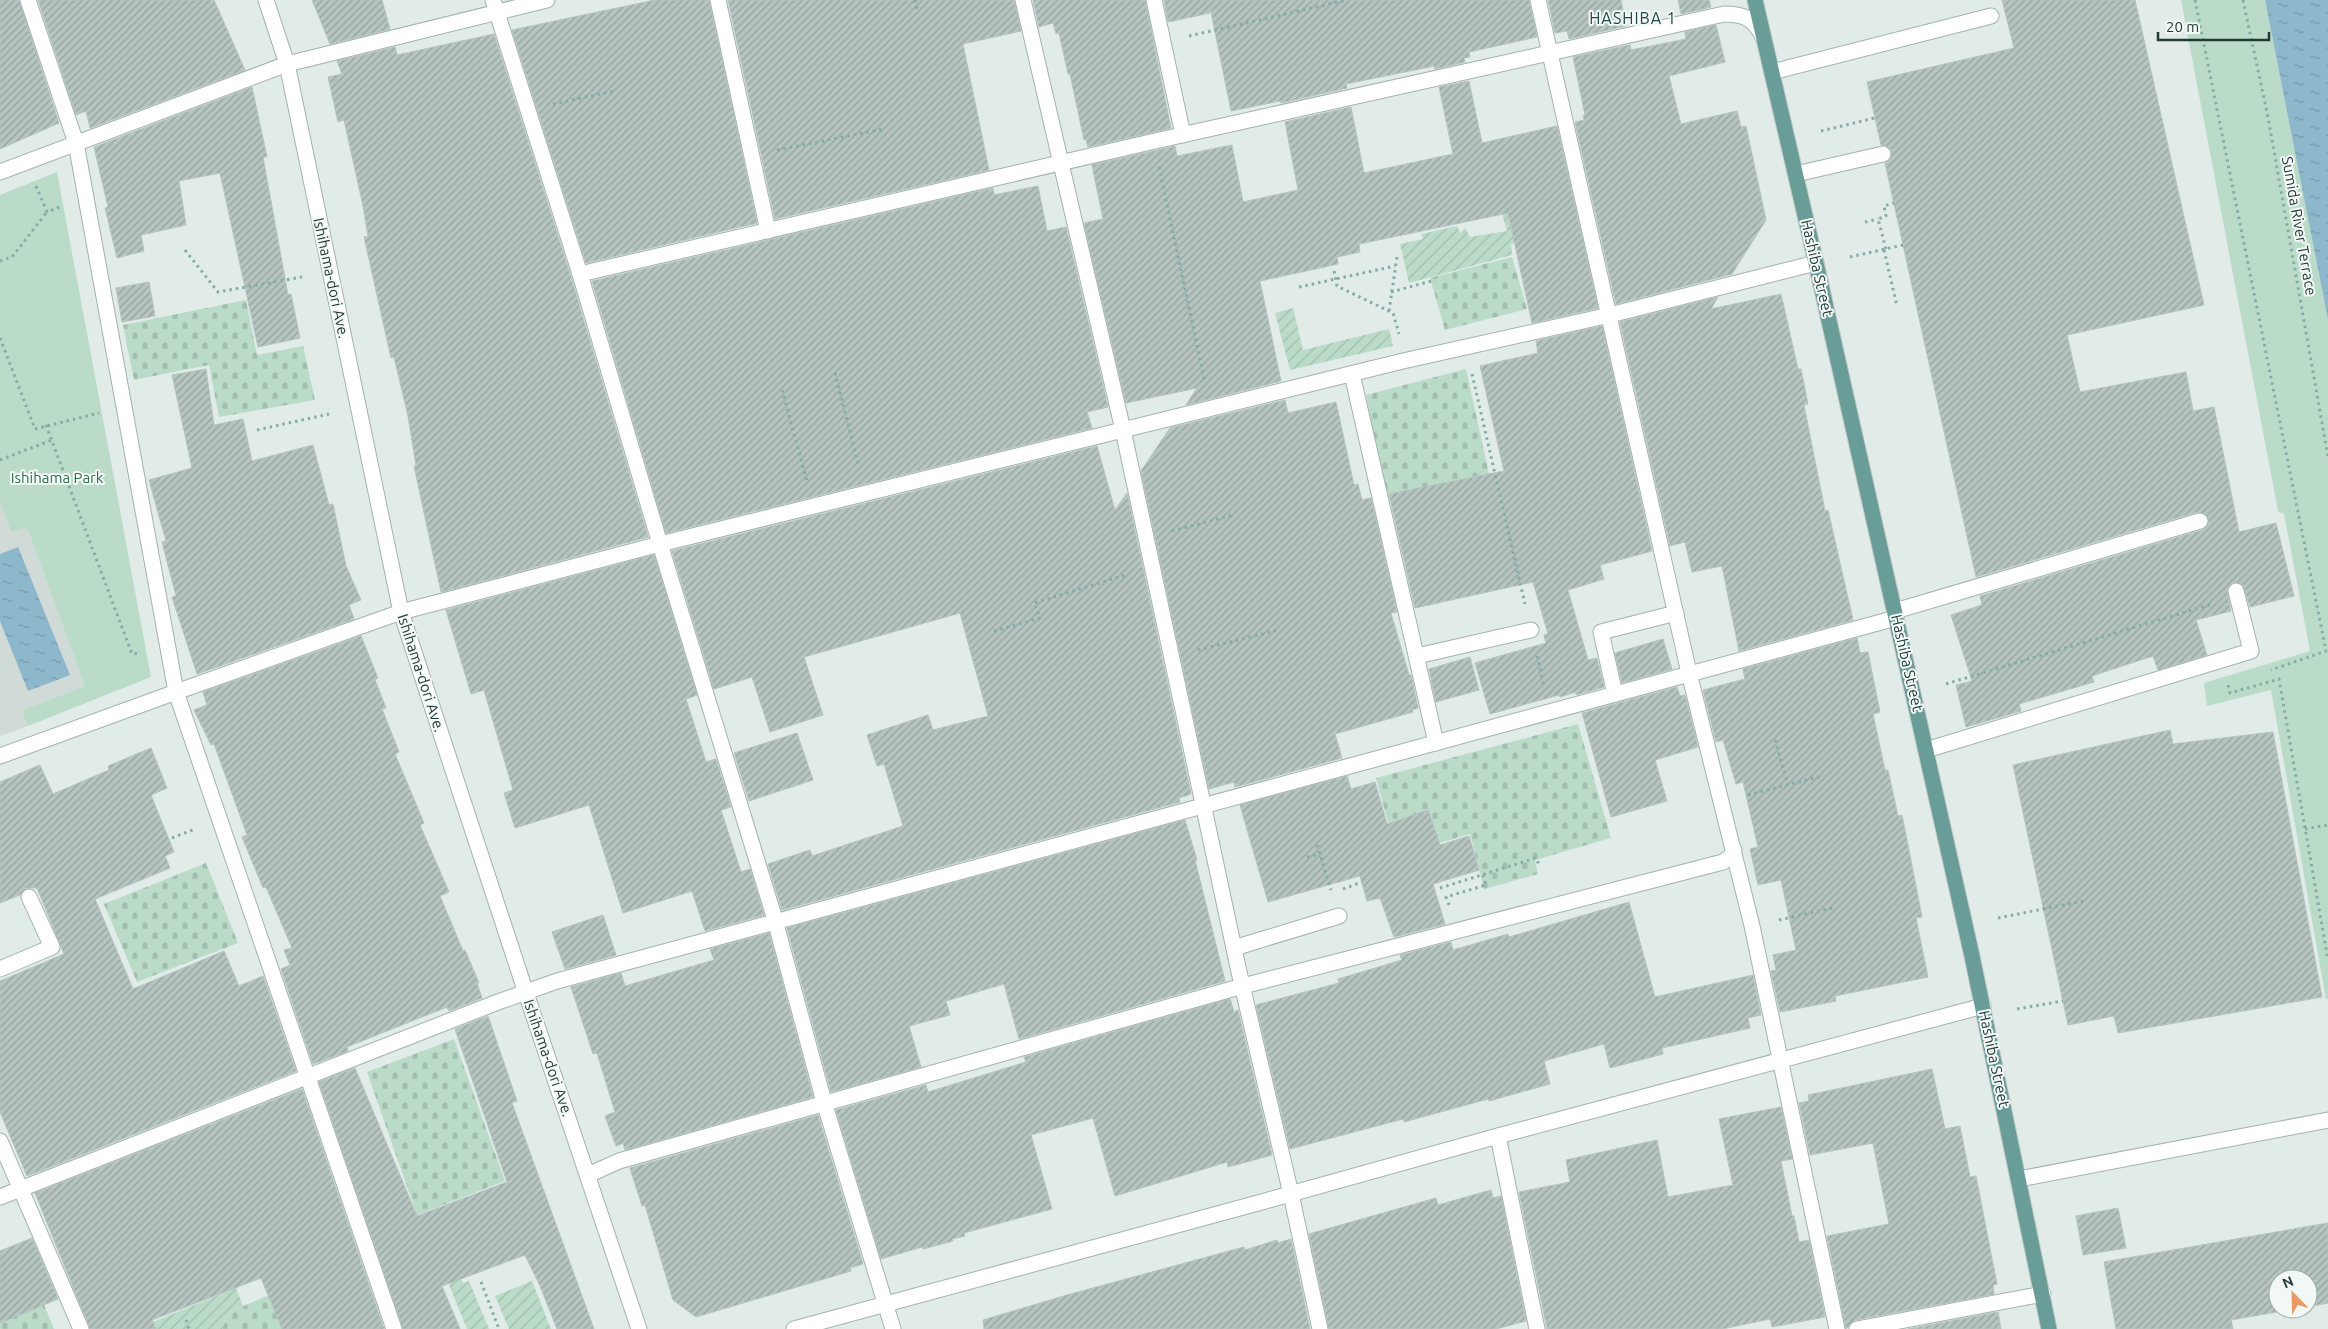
<svg xmlns="http://www.w3.org/2000/svg" width="2328" height="1329" viewBox="0 0 2328 1329" font-family="Ubuntu,sans-serif">
<style>
.built{fill:#d0dad7}
.green{fill:#bbdbc9}
.cemetery{fill:url(#cemetery-stones)}
.garden{fill:url(#garden-furrows)}
.water{fill:url(#water-ripples)}
.building{fill:url(#building-hatch);stroke:#b4c4c0}
.lines{fill:none;stroke-linecap:round;stroke-linejoin:round}
.service-casing{stroke:#a4b2b0;stroke-width:17}
.minor-casing{stroke:#a4b2b0;stroke-width:17}
.tertiary-casing{stroke:#a4b2b0;stroke-width:17}
.primary-casing{stroke:#c1c8c7;stroke-width:17}
.path{stroke:#84aca6;stroke-width:3;stroke-dasharray:2.5 4;stroke-linecap:butt}
.service{stroke:#fff;stroke-width:15}
.minor{stroke:#fff;stroke-width:15}
.tertiary{stroke:#fff;stroke-width:15}
.primary{stroke:#699d98;stroke-width:15}
.labels{text-anchor:middle;stroke-width:4;stroke-linejoin:round;paint-order:stroke}
.street-label{font-size:15px;fill:#233a38;stroke:#f2f8f5}
.park-label{font-size:15px;fill:#306e52;stroke:#f2f8f5}
.neighbourhood-label{font-size:16px;letter-spacing:1px;fill:#204b48;stroke:#f2f8f5}
</style>
<defs>
<pattern id="cemetery-stones" width="16" height="16" patternUnits="userSpaceOnUse" patternTransform="scale(1.25)"><rect width="16" height="16" fill="#bbdbc9"/><path d="M2 7V4a2 2 0 0 1 4 0v3zM10 15v-3a2 2 0 0 1 4 0v3z" fill="#a0bdad"/></pattern>
<pattern id="garden-furrows" width="10" height="10" patternUnits="userSpaceOnUse" patternTransform="scale(1.25)"><rect width="10" height="10" fill="#bbdbc9"/><path d="M-1 1l2-2M0 10L10 0M9 11l2-2" fill="none" stroke="#a0bdad"/></pattern>
<pattern id="water-ripples" width="26" height="14" patternUnits="userSpaceOnUse" patternTransform="scale(1.25)"><rect width="26" height="14" fill="#8db8cc"/><path d="M2 4q2-2 4 0t4 0M15 11q2-2 4 0t4 0" fill="none" stroke="#7397a7"/></pattern>
<pattern id="building-hatch" width="6" height="6" patternUnits="userSpaceOnUse" patternTransform="scale(1.25)"><rect width="6" height="6" fill="#b7c5c1"/><path d="M-1 1l2-2M0 6l6-6M5 7l2-2" fill="none" stroke="#94a19e"/></pattern>
</defs>
<rect width="100%" height="100%" fill="#e1ebe8"/>
<path class="built" d="M0,502l11,30 16,-6 58,160 -62,25 5,15 -28,10z"/>
<g class="green">
<path d="M2181,0h84l63,320v679h-2l-55,-309 -64,16 -3,-23 106,-32 -26,-137 -6,-3z"/>
<path d="M57,172l94,505 -123,49 -6,-15 63,-25 -58,-159 -16,5 -11,-30v-307z"/>
</g>
<g class="cemetery">
<path d="M1512,257l15,52 -82,21 -15,-52z"/>
<path d="M246,300l11,55 46,-9 12,54 -96,17 -10,-52 -75,15 -11,-55z"/>
<path d="M1466,369l23,105 -102,25 -21,-104z"/>
<path d="M1578,724l33,114 -76,22 3,14 -54,15 -14,-55 -31,9 -11,-33 -40,13 -12,-45z"/>
<path d="M206,863l32,80 -101,39 -33,-78z"/>
<path d="M454,1039l51,142 -88,34 -50,-143z"/>
<path d="M271,1294l15,35h-64l8,-17z"/>
<path d="M42,1300l12,29h-54v-11z"/>
</g>
<g class="garden">
<path d="M1512,195l12,46 -13,3 1,11 -103,28 -9,-39 23,-5 -2,-5 36,-8 3,7 5,-5 5,9 37,-6 -9,-31z"/>
<path d="M1293,308l10,42 86,-21 4,17 -103,24 -15,-57z"/>
<path d="M460,1277l3,6 6,-2 20,48h-22l-19,-47z"/>
<path d="M532,1281l19,48h-42l-14,-33z"/>
<path d="M236,1288l7,18 -13,6 -8,17h-66l-3,-7z"/>
</g>
<g class="water">
<path d="M2265,0h63v320z"/>
<path d="M18,547l52,128 -42,16 -28,-70v-67z"/>
</g>
<g class="building">
<path d="M0,0h19l40,123 -59,26z"/>
<path d="M38,0h176l31,70 -155,58 -4,-17 -10,4z"/>
<path d="M312,0h70l8,29 -60,15z"/>
<path d="M655,0h54l48,223 -171,40 -74,-233z"/>
<path d="M728,0h286l7,31 -58,13 26,126 -214,49z"/>
<path d="M1033,0h112l26,128 -83,19 -2,-8 -2,1 -14,-66h-2l-9,-41 -3,1 -3,-11 -14,4z"/>
<path d="M1164,0h365l8,37 -68,15 1,5 -6,1 1,4 -30,7 -1,-3 -88,18 1,4 -66,15 -1,-2 -49,10 -21,-104v6l-42,9z"/>
<path d="M1548,0h73l5,26 -57,13 -2,-8 -12,2z"/>
<path d="M1678,0h31l2,7 -30,7z"/>
<path d="M2002,0h133l69,305 -137,30 13,57 106,-20 7,39 21,-4 25,125 37,-9 18,73 -44,11 -7,-22 -10,-3 -6,7 4,22 -35,9 11,35 -49,15 -5,-14 -61,20 2,6 -75,22 2,7 -55,16 -10,-42 16,-4 -21,-66 31,-10 -2,-9 223,-66 6,-7 -3,-9 -9,-2 -221,65 -91,-414 5,-3 2,-8 -3,-5 -8,-2 -14,-63 147,-34z"/>
<path d="M1716,25l9,37 -56,14 12,48 56,-13 4,16 5,-1 20,94 -34,54 -116,30 -41,-182 9,-2 -1,-4 2,-1 -12,-58 57,-12 1,5 55,-11 -1,-7z"/>
<path d="M494,34l77,243 77,260 -207,55 -27,-126h2l-8,-50 -14,-59 -3,1 -27,-121 4,-1 -5,-30 -19,-86 -6,2 -10,-45 14,-3 -5,-13 58,-14 2,8z"/>
<path d="M1469,81l13,62 75,-17 41,182 -66,15 -24,-110 -149,31 1,8 -23,5 1,7 -78,17 21,100 -95,24 11,-17 -71,15 -42,-180 19,-4 -11,-54 83,-19 2,10 55,-11 11,57 55,-12 -13,-68 66,-15 13,66 89,-19 -14,-67z"/>
<path d="M252,87l15,70h-4l25,138 3,-1 9,44 -42,9 -38,-174 -41,8 7,44 -45,10 3,16 -27,7 -12,-50 3,-1 -14,-60z"/>
<path d="M1038,186l9,45 19,-4 42,180 -21,5 5,16 -426,105 -74,-252 401,-93 1,7z"/>
<path d="M149,282l6,34 -33,6 -6,-34z"/>
<path d="M1781,294l17,75h3l7,35 -4,1 21,106 3,-1 25,110 -114,31 -17,-85 -30,6 -7,-30 -15,4 -50,-224 98,-25 -7,12z"/>
<path d="M1602,326l50,225 -52,14 4,14 -36,11 20,70 9,-2 7,29 -28,8v-3l-16,5 -1,-2 -69,19 -15,-51 71,-20 -2,-8 4,-1 -15,-52 -118,26 -26,-114 115,-23 -24,-105 58,-13 -2,-12z"/>
<path d="M206,369l8,56 29,-6 9,42 61,-16 16,60 4,-1 13,62 15,34 -12,5 5,14 -157,55 -25,-77 4,-1 -14,-54 4,-1 -17,-61 43,-12 -20,-93z"/>
<path d="M1285,400l3,13 48,-11 18,83 4,-1 4,16 9,-2 26,114 -6,1 18,62h2l7,33 -6,2 1,2 -78,22 7,24 -107,29 -1,-5 -25,7 -68,-318 29,-43z"/>
<path d="M1097,446l18,64 12,-17 64,301 -12,4 1,4 -398,108 -14,-46 42,-14 2,6 91,-30 -19,-62 -7,2 -10,-31 61,-20 5,15 55,-14 -28,-103 -156,44 19,58 -53,17 -18,-55 -38,12 -42,-138z"/>
<path d="M654,555l43,140 -11,4 20,63 10,-3 15,48 -10,3 20,62 9,-3 14,46 -59,16 -13,-40 -69,22 -34,-108 -74,23 -11,-35 9,-3 -29,-100 -13,4 -25,-84z"/>
<path d="M361,636l17,42 -3,2 11,28 -4,1 17,43 -4,2 29,69 -4,2 29,67 -9,4 23,55 2,-1 14,33h-2l5,15 -33,13 -2,-4 -100,40 1,4 -35,13 -32,-95 9,-4 -6,-15 8,-2 -26,-61 -3,1 -21,-51 5,-2 -33,-91 -3,1 -17,-35 13,-5 -4,-13z"/>
<path d="M1857,638l3,15 8,-1 12,60 -7,2 12,56h3l10,46 4,-1 7,35 13,67 -6,1 12,59 -93,19 1,5 -56,11 -9,-41 5,-1 -3,-15 23,-5 -15,-70 -23,5 -8,-36 8,-2 -15,-65 -7,2 -13,-44 -7,2 -13,-52 42,-11 -2,-10z"/>
<path d="M1663,639l9,30 -50,14 -7,-30z"/>
<path d="M1470,657l9,33 -43,12 -7,-33z"/>
<path d="M1677,687l3,9 5,-1 13,52 -43,13 12,41 -56,16 -29,-104z"/>
<path d="M2170,730l3,14 100,-12 49,265 -204,36 -4,-17 -46,9 -55,-260z"/>
<path d="M797,733l16,47 -64,21 -15,-48z"/>
<path d="M151,748l16,40 -16,7 23,57 -9,4 5,12 -75,31 38,90 91,-38 15,35 24,-10 33,95 -269,105 -27,-64v-131l64,-27 -27,-66h-11l-6,7 -20,8v-121l40,-17 13,29 56,-24 -1,-4z"/>
<path d="M1347,776l4,13 24,-7 12,42 41,-14 12,35 29,-9 10,34 -46,14 12,40 -51,13 -14,-39 -13,3 -7,-25 -92,26 -28,-97z"/>
<path d="M1185,820l12,40h-2l30,121 -206,58 -15,-55 -58,17 4,14 -41,11 12,41 -90,25 -44,-164z"/>
<path d="M1629,902l26,95 98,-22 8,40 -13,3 2,10 -88,20 1,6 -53,14 -6,-24 -60,17 6,23 -61,17 -1,-2 -84,23 -1,-3 -113,30 -34,-144 83,-22 -1,-4 64,-19 -2,-5 51,-13 2,8 55,-16 1,3z"/>
<path d="M603,915l13,40 -51,14 -13,-37z"/>
<path d="M769,933l44,164 -188,53 -2,-7 -7,3 -11,-30 10,-4 -18,-59 -4,1 -22,-67 50,-14 4,13 89,-26 -4,-11z"/>
<path d="M1230,999l4,13 4,-2 34,145 -44,12 -1,-5 -112,34 -22,-78 -62,17 21,74 -88,24 1,3 -13,3 1,2 -30,8 -1,-2 -41,12 -45,-149 90,-25 2,7 98,-30 -2,-5z"/>
<path d="M488,1016l29,85 -5,2 82,226h-37l-17,-43 -15,-31 -83,31 18,43h-57l-84,-247 36,-14 62,148 90,-34 -52,-153z"/>
<path d="M1932,1069l13,60 15,-3 10,51 6,-1 21,108 -4,1 1,9 -139,26 -9,9 -19,-93 62,-12 -16,-81 -63,12 -11,-52 10,-2 -1,-6z"/>
<path d="M302,1089l82,240h-102l-21,-51 -109,42 4,9h-66l-55,-136z"/>
<path d="M1781,1107l11,52 -11,2 11,55h2l5,26 10,-2 16,77 -53,10 -2,-8 -48,10h-175l-28,-137 51,-10 -4,-22 91,-20 11,57 65,-12 -14,-66z"/>
<path d="M818,1115l45,149 -13,4 1,3 -155,46 -23,-17 -28,-95 -3,1 -12,-38z"/>
<path d="M1491,1190l2,8 8,-2 25,125 -30,8h-167l-20,-95 127,-36 2,7z"/>
<path d="M2118,1208l8,40 -43,7 -7,-39z"/>
<path d="M2328,1223v80l-20,4v-28h-30v30h16l-63,11 2,9h-117l-12,-67z"/>
<path d="M32,1238l26,61 -58,24v-72z"/>
<path d="M1291,1239l19,90h-326l-1,-9 84,-25 177,-48 1,3 32,-10 1,3z"/>
<path d="M1998,1312l3,17h-93z"/>
</g>
<g class="lines">
<g class="service-casing">
<g id="service">
<path d="M718,0l50,231"/>
<path d="M1796,174l87,-20"/>
<path d="M1352,374l84,369"/>
<path d="M1895,611l305,-90"/>
<path d="M1417,656l114,-26"/>
<path d="M1615,694l-14,-62 75,-19"/>
<path d="M1926,750l325,-99 -15,-60"/>
<path d="M1234,948l105,-32"/>
<path d="M0,969l52,-22 -23,-50"/>
<path d="M1498,1136l39,193"/>
<path d="M2019,1179l309,-59"/>
</g>
</g>
<g class="minor-casing">
<g id="minor">
<path d="M28,0l48,143 100,549 218,637"/>
<path d="M493,0l87,274 80,270 113,369 51,189 69,227"/>
<path d="M1023,0l100,430 116,542 52,222 29,135"/>
<path d="M1154,0l29,135"/>
<path d="M1538,0l151,673 63,253 85,403"/>
<path d="M1772,72l219,-56"/>
<path d="M0,172l287,-108 260,-64"/>
<path d="M580,274l575,-133 569,-127c21,0 30,5 39,23"/>
<path d="M0,756l176,-64 225,-80 259,-68 743,-183 207,-46 206,-52"/>
<path d="M0,1141l81,188"/>
<path d="M588,1175l31,-14 624,-175 480,-124 8,-6 3,-6"/>
<path d="M0,1197l498,-195 59,-21 1339,-363"/>
<path d="M1857,1329l186,-35"/>
</g>
</g>
<g class="tertiary-casing">
<g id="tertiary">
<path d="M266,0l21,64 114,548 125,381 113,336"/>
<path d="M794,1329l464,-126 240,-67 485,-130"/>
</g>
</g>
<g class="primary-casing">
<path id="primary" d="M1755,0l61,263 156,693 77,373"/>
</g>
<g class="path">
<path d="M915,0l2,9"/>
<path d="M2195,0l131,651 -55,19"/>
<path d="M2243,0l25,117 60,340"/>
<path d="M1189,36l158,-36"/>
<path d="M553,104l61,-13"/>
<path d="M1821,131l54,-13"/>
<path d="M777,150l106,-21"/>
<path d="M1159,167l46,216"/>
<path d="M36,186l11,26 15,-6"/>
<path d="M1865,222l13,-3"/>
<path d="M1886,249l-8,-30 8,-3 -2,-10 10,-3"/>
<path d="M185,250l33,42 84,-15"/>
<path d="M1884,250l13,56"/>
<path d="M1850,257l53,-12"/>
<path d="M0,261l12,-4 35,-45"/>
<path d="M1334,271l3,15 56,27 6,21"/>
<path d="M1299,287l96,-21"/>
<path d="M1391,292l44,-12"/>
<path d="M1389,311l8,-54"/>
<path d="M0,338l35,91 64,-16"/>
<path d="M835,373l24,94"/>
<path d="M1472,374l53,230"/>
<path d="M782,390l25,91"/>
<path d="M46,425l86,229 9,-1"/>
<path d="M257,430l72,-16"/>
<path d="M0,460l52,-20"/>
<path d="M1172,531l61,-16"/>
<path d="M994,631l46,-13 -6,-15 92,-28"/>
<path d="M1198,650l80,-20"/>
<path d="M1537,656l7,31"/>
<path d="M1946,684l266,-80"/>
<path d="M2228,685l2,8 49,-14 49,281"/>
<path d="M1775,740l13,45"/>
<path d="M1748,795l74,-19"/>
<path d="M2305,829l23,-4"/>
<path d="M172,838l23,-9"/>
<path d="M1317,845l14,45"/>
<path d="M1307,857l13,-3"/>
<path d="M1440,888l96,-30 4,9"/>
<path d="M1343,889l19,-7"/>
<path d="M1449,905l-3,-8 40,-12 -3,-10"/>
<path d="M1998,918l85,-17"/>
<path d="M1779,920l54,-12"/>
<path d="M2017,1009l46,-8"/>
<path d="M481,1282l18,47"/>
<path d="M186,1320l3,9"/>
</g>
<use href="#service" class="service"/>
<use href="#minor" class="minor"/>
<use href="#tertiary" class="tertiary"/>
<use href="#primary" class="primary"/>
</g>
<g class="labels">
<g class="street-label">
<text transform="translate(2299 226) rotate(80)" y="5">Sumida River Terrace</text>
<text transform="translate(1817 268) rotate(77)" y="5">Hashiba Street</text>
<text transform="translate(331 278) rotate(78)" y="5">Ishihama-dori Ave.</text>
<text transform="translate(1907 663) rotate(77)" y="5">Hashiba Street</text>
<text transform="translate(421 673) rotate(72)" y="5">Ishihama-dori Ave.</text>
<text transform="translate(548 1058) rotate(71)" y="5">Ishihama-dori Ave.</text>
<text transform="translate(1994 1059) rotate(78)" y="5">Hashiba Street</text>
</g>
<g class="park-label">
<text x="57" y="483">Ishihama Park</text>
</g>
<g class="neighbourhood-label">
<text x="1633" y="24">HASHIBA 1</text>
</g>
</g>
<g transform="translate(2293 1294) rotate(337)"><circle r="24" fill="#f2f8f5" stroke="#9faca9"/>
<path d="M0-4L9 19L0 12L-9 19Z" fill="#e99961"/>
<text y="-8" font-size="14" font-weight="bold" text-anchor="middle" fill="#233a38">N</text>
</g>
<path d="M2158 32v8h111v-8" fill="none" stroke="#233a38" stroke-width="2.5"/>
<text x="2166" y="32" font-size="15" fill="#233a38" stroke="#f2f8f5" stroke-width="4" paint-order="stroke">20 m</text>
</svg>
